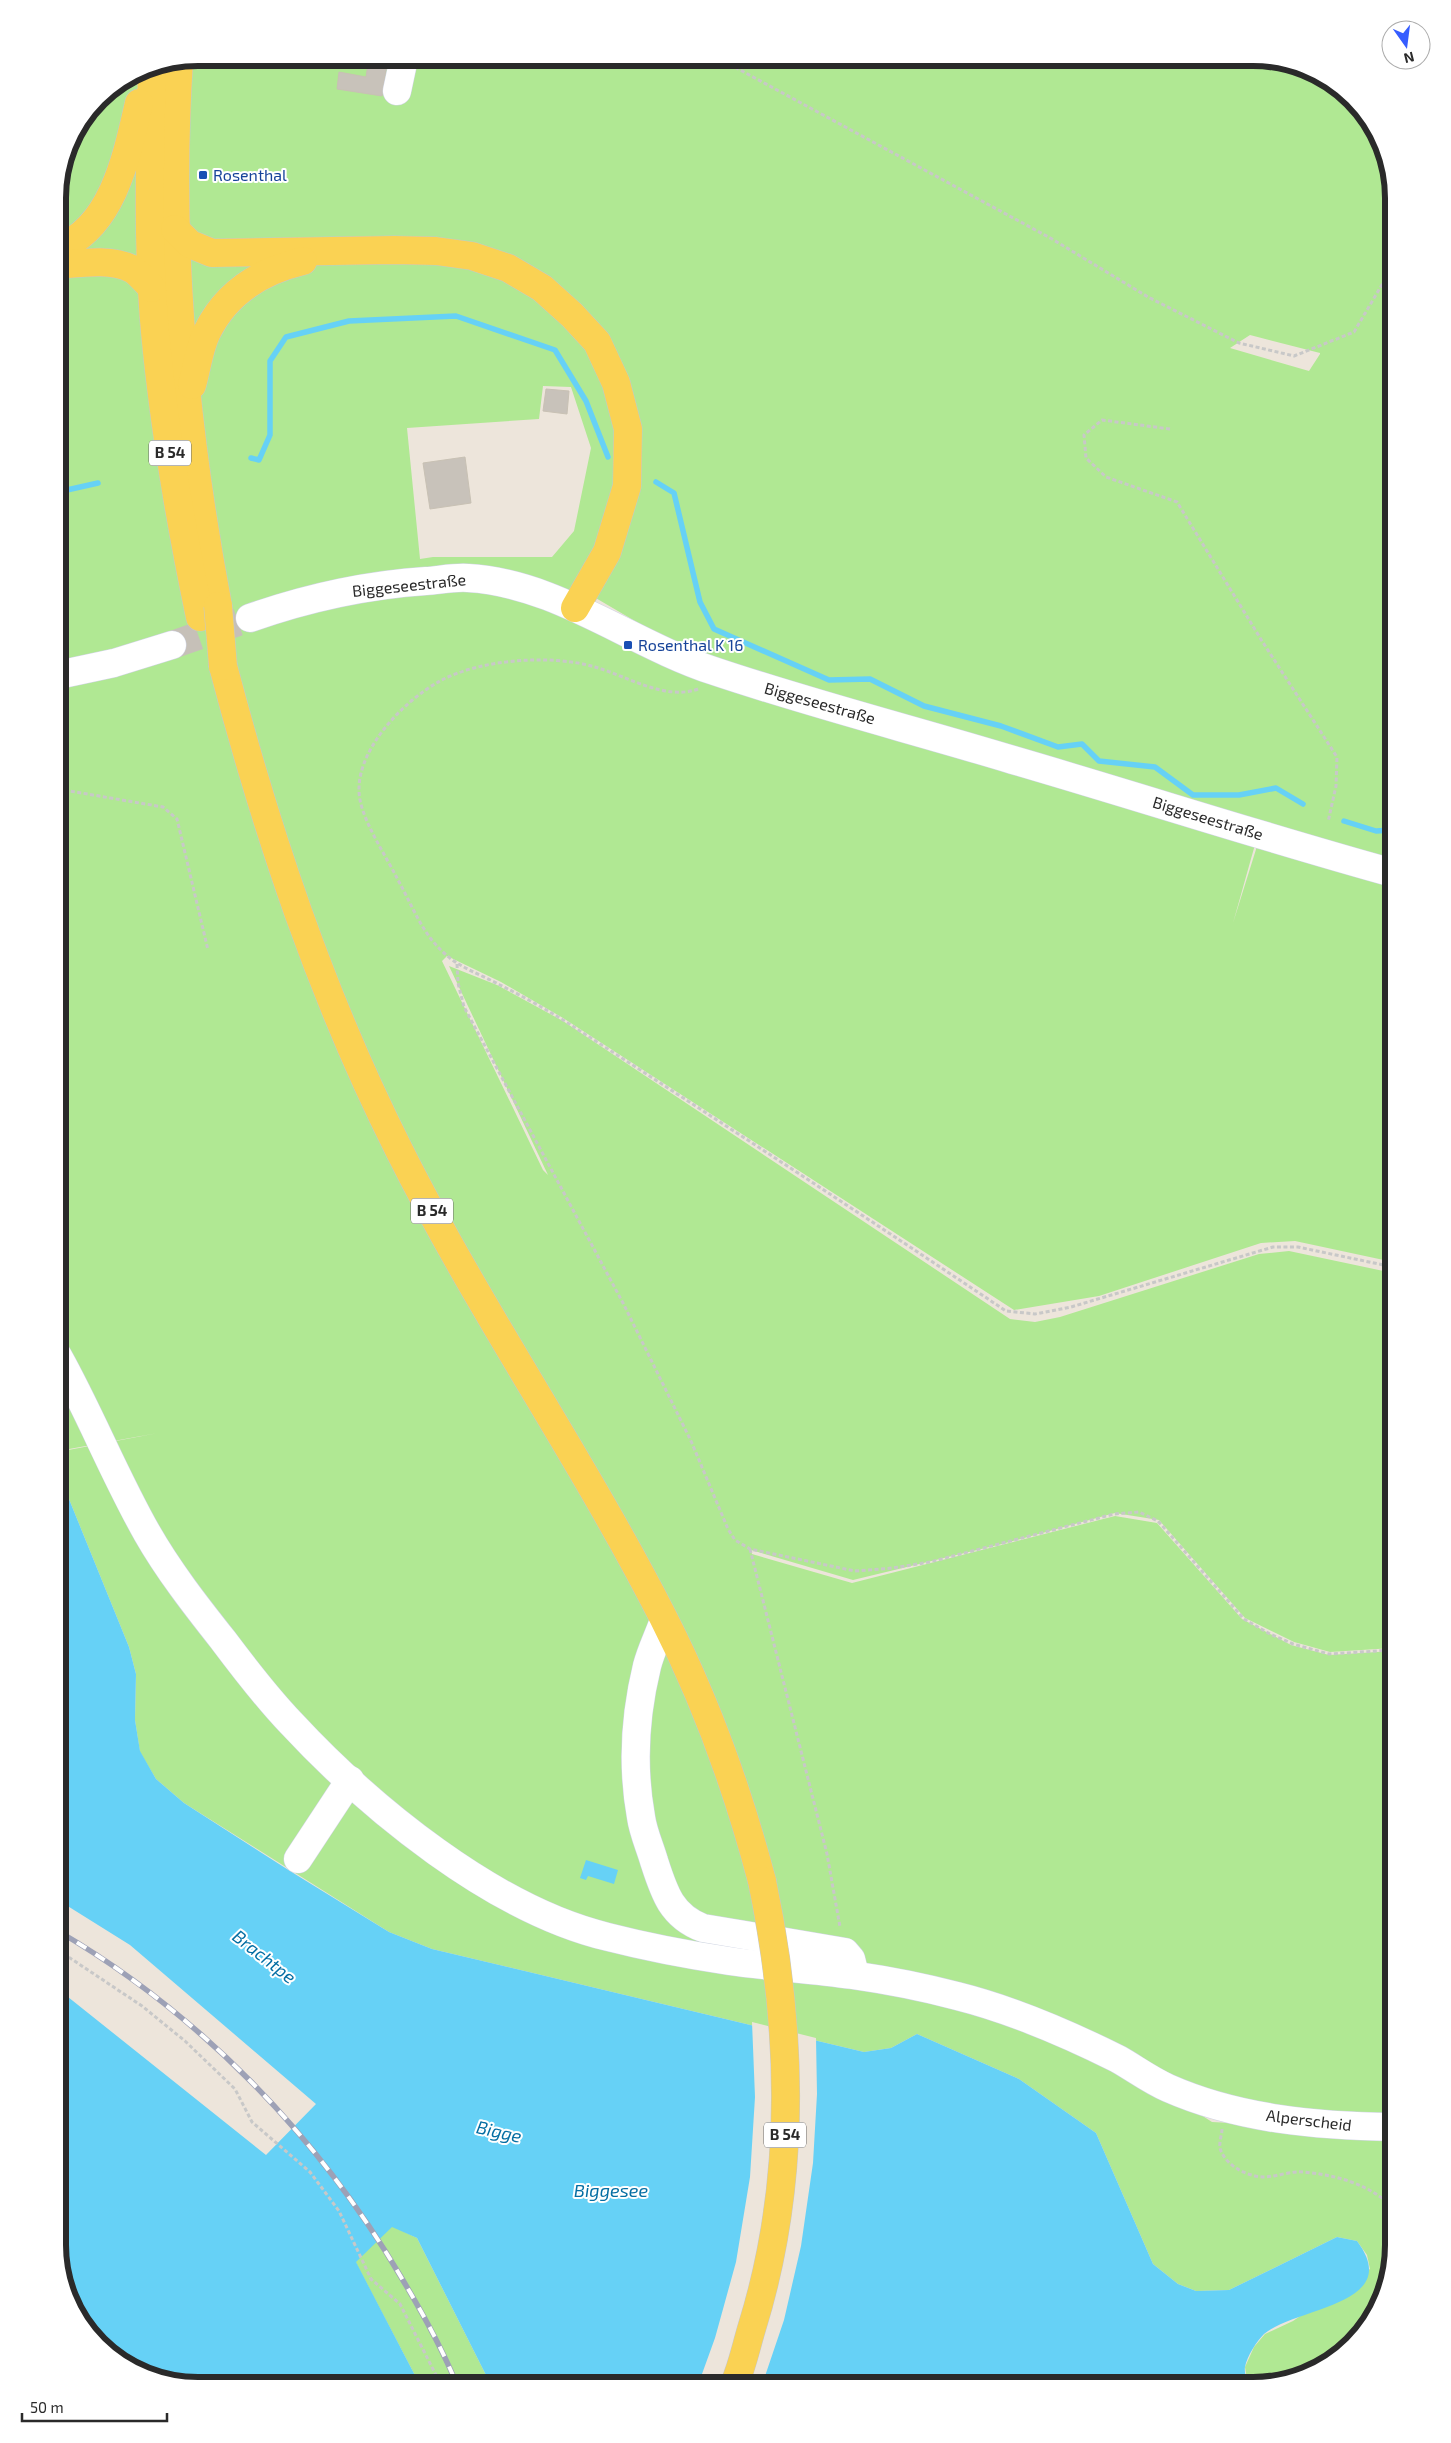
<svg xmlns="http://www.w3.org/2000/svg" width="1451" height="2443" viewBox="0 0 1451 2443" font-family="'Exo 2',sans-serif">
<style>
.green{fill:#b0e893;fill-rule:evenodd}
.water{fill:#66d1f6}
.pier{fill:#ede5db}
.lines{fill:none;stroke-linecap:round;stroke-linejoin:round}
.stream{stroke:#66d1f6;stroke-width:5.5}
.building{fill:#c8c2ba;stroke:#c8c1b4}
.minor-tunnel{stroke:#c6c0b8;stroke-width:28;stroke-dasharray:28 14;stroke-linecap:butt}
.minor-casing{stroke:#d0d4e4;stroke-width:29}
.major-casing{stroke:#c8c8c8;stroke-width:29}
.path{stroke:#c8c8c8;stroke-width:3;stroke-dasharray:4 2.5;stroke-linecap:butt}
.minor{stroke:#fff;stroke-width:28}
.major{stroke:#fad253;stroke-width:28}
.rail-casing{stroke:#9da1b6;stroke-width:5.5}
.rail{stroke:#fff;stroke-width:4;stroke-dasharray:11;stroke-linecap:butt}
.major-bridge-casing{stroke:#c8c8c8;stroke-width:29;stroke-linecap:butt}
.major-bridge{stroke:#fad253;stroke-width:28}
.transit-dot{fill:#1a4fb4;stroke:#fff;stroke-width:2}
.labels{text-anchor:middle;stroke-width:4;stroke-linejoin:round;paint-order:stroke}
.shield{fill:#fff;stroke:#6a6a6a;stroke-width:1}
.shield-label{font-size:15px;font-weight:bold;fill:#2a2a2a}
.transit-label{font-size:16px;fill:#164399;stroke:#fff;text-anchor:start}
.street-label{font-size:16px;fill:#2a2a2a;stroke:#fff}
.water-label{font-size:18px;font-style:italic;fill:#046ea3;stroke:#fff}
.rim{fill:none;stroke:#2a2a2a;stroke-width:6}
</style>
<rect width="100%" height="100%" fill="#ede5db"/>
<g class="green">
<path d="M198,58h1064l69,23 48,55 14,62v662l-707,-209 -92,-54 -13,11 130,73 545,160 -23,82 25,-80 135,41v378l-98,-21 -34,2 -162,53 -85,14 -451,-292 -62,-36 -54,-26 -5,5 101,209 5,5 -99,-209 48,19 66,36 447,298 25,3 25,-5 199,-63 30,-3 104,22v375l-63,4 -36,-10 -49,-24 -86,-98 -44,-7 -113,31 -149,36 -102,-30 1,4 100,29 263,-67 42,7 85,96 49,26 38,10 64,-4v475l-115,-8 -160,-56 94,60 181,10v113l-23,78 -55,48 -67,14 -3,-18 9,-20 11,-13 28,-13 77,-52 -3,-14 -10,-14 -20,-4 -108,53 -33,1 -18,-7 -25,-20 -57,-131 -77,-54 -102,-45 -26,14 -27,4 -432,-103 -43,-17 -205,-129 -28,-24 -16,-27 -5,-32 1,-46 -7,-27 -71,-175v-20l100,-19 -100,18v-1240l7,-48 7,-27 27,-38 46,-30zM1250,335l70,18v1l-11,17 -79,-23zM543,386l28,1 20,61 -17,83 -22,26h-119l-13,2 -13,-131 132,-9z"/>
<path d="M392,2226l25,12 74,147h-71l-65,-124z"/>
</g>
<g class="water">
<path d="M58,1472l71,175 7,27 -1,46 5,31 16,28 28,24 106,68 99,61 43,17 432,103 27,-4 26,-14 102,45 77,54 57,131 25,20 18,7 33,-1 108,-53 20,4c48,64 -61,66 -93,93 -7,7 -17,22 -19,33 -1,5 2,13 3,18h-757l-74,-147 -25,-11 -36,35 64,123h-231l-69,-23 -48,-55 -14,-62v-256l208,166 50,-51 -186,-159 -72,-45z"/>
<path d="M586,1860l32,10 -4,14 -26,-8 -2,4 -6,-2z"/>
</g>
<path class="pier" d="M752,2022l64,16 1,56 -4,69 -12,83 -17,74 -22,65h-64l17,-47 21,-76 14,-85 5,-80z"/>
<g class="lines">
<g class="stream">
<path d="M251,458l8,2 11,-25v-74l16,-24 63,-16 107,-5 99,34 31,51 22,56"/>
<path d="M656,482l18,11 26,109 14,27 115,51 41,-1 54,27 77,20 57,21 24,-3 17,17 56,6 38,28h46l37,-7 27,16"/>
<path d="M58,492l40,-9"/>
<path d="M1344,821l32,10 17,-1"/>
</g>
</g>
<g class="building">
<path d="M369,58h19l-6,38 -45,-7 2,-17 27,5z"/>
<path d="M546,389l23,2 -2,23 -24,-3z"/>
<path d="M465,457l6,46 -41,6 -7,-46z"/>
</g>
<g class="lines">
<path class="minor-tunnel" d="M172,645l78,-27"/>
<g class="minor-casing">
<g id="minor">
<path d="M397,91l7,-33"/>
<path d="M250,618c57,-20 116,-33 176,-37 14,-1 28,-4 42,-3 89,5 163,66 246,93 98,33 200,59 299,89 127,37 253,78 380,113"/>
<path d="M58,675l56,-12 58,-18"/>
<path d="M58,1356c32,57 56,119 89,177 21,37 49,73 76,107 21,28 43,57 68,83 79,85 203,187 317,214 39,10 81,18 121,24 41,6 82,8 123,14 35,5 71,12 105,21 56,14 109,37 161,63 16,9 32,21 50,29 70,31 150,38 225,39"/>
<path d="M664,1620c-5,15 -13,30 -17,46 -12,49 -15,101 -6,151 2,15 9,30 13,44 10,31 17,55 49,67l142,24 6,7 4,16"/>
<path d="M298,1859l52,-79"/>
</g>
</g>
<g class="major-casing">
<g id="major">
<path d="M179,61c-12,183 5,366 39,545"/>
<path d="M152,67c-2,88 -5,177 3,265 9,96 25,190 45,285"/>
<path d="M175,229l15,15 22,9 182,-3 42,1 36,5 36,12 34,20 30,27 25,27 19,41 12,46 -1,57 -20,66 -32,56"/>
<path d="M58,248c55,-20 69,-93 81,-145"/>
<path d="M58,265c23,-2 53,-7 74,4 7,4 14,13 20,19"/>
<path d="M192,385c5,-17 7,-37 15,-53 19,-39 54,-61 96,-71"/>
<path d="M223,666c44,167 98,329 176,484 80,160 183,308 264,467 43,84 75,173 99,264"/>
</g>
</g>
<g class="path">
<path d="M718,58l334,181 96,58 91,46 55,13 60,-24 39,-66"/>
<path d="M1170,429l-68,-9 -18,15 2,23 20,19 71,25 85,139 75,116 -1,29 -8,36"/>
<path d="M698,689c-33,12 -71,-13 -103,-22 -43,-13 -115,-8 -155,14 -37,20 -89,73 -80,119 5,25 26,56 38,80 13,23 23,51 43,70 16,17 39,24 59,35 26,13 53,28 77,44 144,93 287,187 429,282l29,3 36,-7 202,-60h25l95,20"/>
<path d="M58,789l105,18 14,12 31,131"/>
<path d="M457,964l1,19 6,24 159,296 68,138 37,88 7,11 15,9 105,22 38,-3 37,-6 184,-48 25,-2 19,9 86,98 26,15 23,10 36,10 64,-4"/>
<path d="M750,1549l77,305 13,73"/>
<path d="M58,1950l84,56 43,35 50,48 17,33 58,50 29,39 32,68 29,25 41,81"/>
<path d="M1222,2129c0,5 -3,13 -2,19 5,18 28,29 45,29 13,-1 26,-6 38,-5 34,3 65,12 90,35"/>
</g>
<use href="#minor" class="minor"/>
<use href="#major" class="major"/>
<g class="rail-casing">
<path id="rail" d="M58,1931c142,83 260,205 343,346 21,35 41,71 56,108"/>
</g>
<use href="#rail" class="rail"/>
<g class="major-bridge-casing">
<g id="major-bridge">
<path d="M218,606l5,60"/>
<path d="M734,2385c8,-18 12,-38 18,-58 45,-145 41,-298 10,-446"/>
</g>
</g>
<use href="#major-bridge" class="major-bridge"/>
</g>
<g class="transit-dot">
<rect x="198" y="170" width="10" height="10" rx="2.5"/>
<rect x="623" y="640" width="10" height="10" rx="2.5"/>
</g>
<g class="labels">
<g class="shield">
<rect x="149" y="440.5" width="42" height="25" rx="4"/>
<rect x="411" y="1198.5" width="42" height="25" rx="4"/>
<rect x="764" y="2122.5" width="42" height="25" rx="4"/>
</g>
<g class="shield-label">
<text x="170" y="458">B 54</text>
<text x="432" y="1216">B 54</text>
<text x="785" y="2140">B 54</text>
</g>
<g class="transit-label">
<text x="213" y="181">Rosenthal</text>
<text x="638" y="651">Rosenthal K 16</text>
</g>
<g class="street-label">
<text transform="translate(409 585) rotate(-6)" y="6">Biggeseestraße</text>
<text transform="translate(820 703) rotate(16)" y="6">Biggeseestraße</text>
<text transform="translate(1208 818) rotate(17)" y="6">Biggeseestraße</text>
<text transform="translate(1309 2120) rotate(7)" y="6">Alperscheid</text>
</g>
<g class="water-label">
<text transform="translate(264 1957) rotate(38)" y="6">Brachtpe</text>
<text transform="translate(499 2132) rotate(13)" y="6">Bigge</text>
<text x="611" y="2197">Biggesee</text>
</g>
</g>
<path d="M0 0H1451V2443H0ZM198 66H1253A132 132 0 0 1 1385 198V2245A132 132 0 0 1 1253 2377H198A132 132 0 0 1 66 2245V198A132 132 0 0 1 198 66Z" fill="#fff" fill-rule="evenodd"/>
<path class="rim" d="M198 66H1253A132 132 0 0 1 1385 198V2245A132 132 0 0 1 1253 2377H198A132 132 0 0 1 66 2245V198A132 132 0 0 1 198 66Z"/>
<g transform="translate(1406 45) rotate(166)"><circle r="24" fill="#ffffff" stroke="#aaaaaa"/>
<path d="M0-4L9 19L0 12L-9 19Z" fill="#365dff"/>
<text y="-8" font-size="14" font-weight="bold" text-anchor="middle" fill="#2a2a2a">N</text>
</g>
<path d="M22 2413v8h145v-8" fill="none" stroke="#2a2a2a" stroke-width="2.5"/>
<text x="30" y="2413" font-size="15" fill="#2a2a2a" stroke="#ffffff" stroke-width="4" paint-order="stroke">50 m</text>
</svg>
